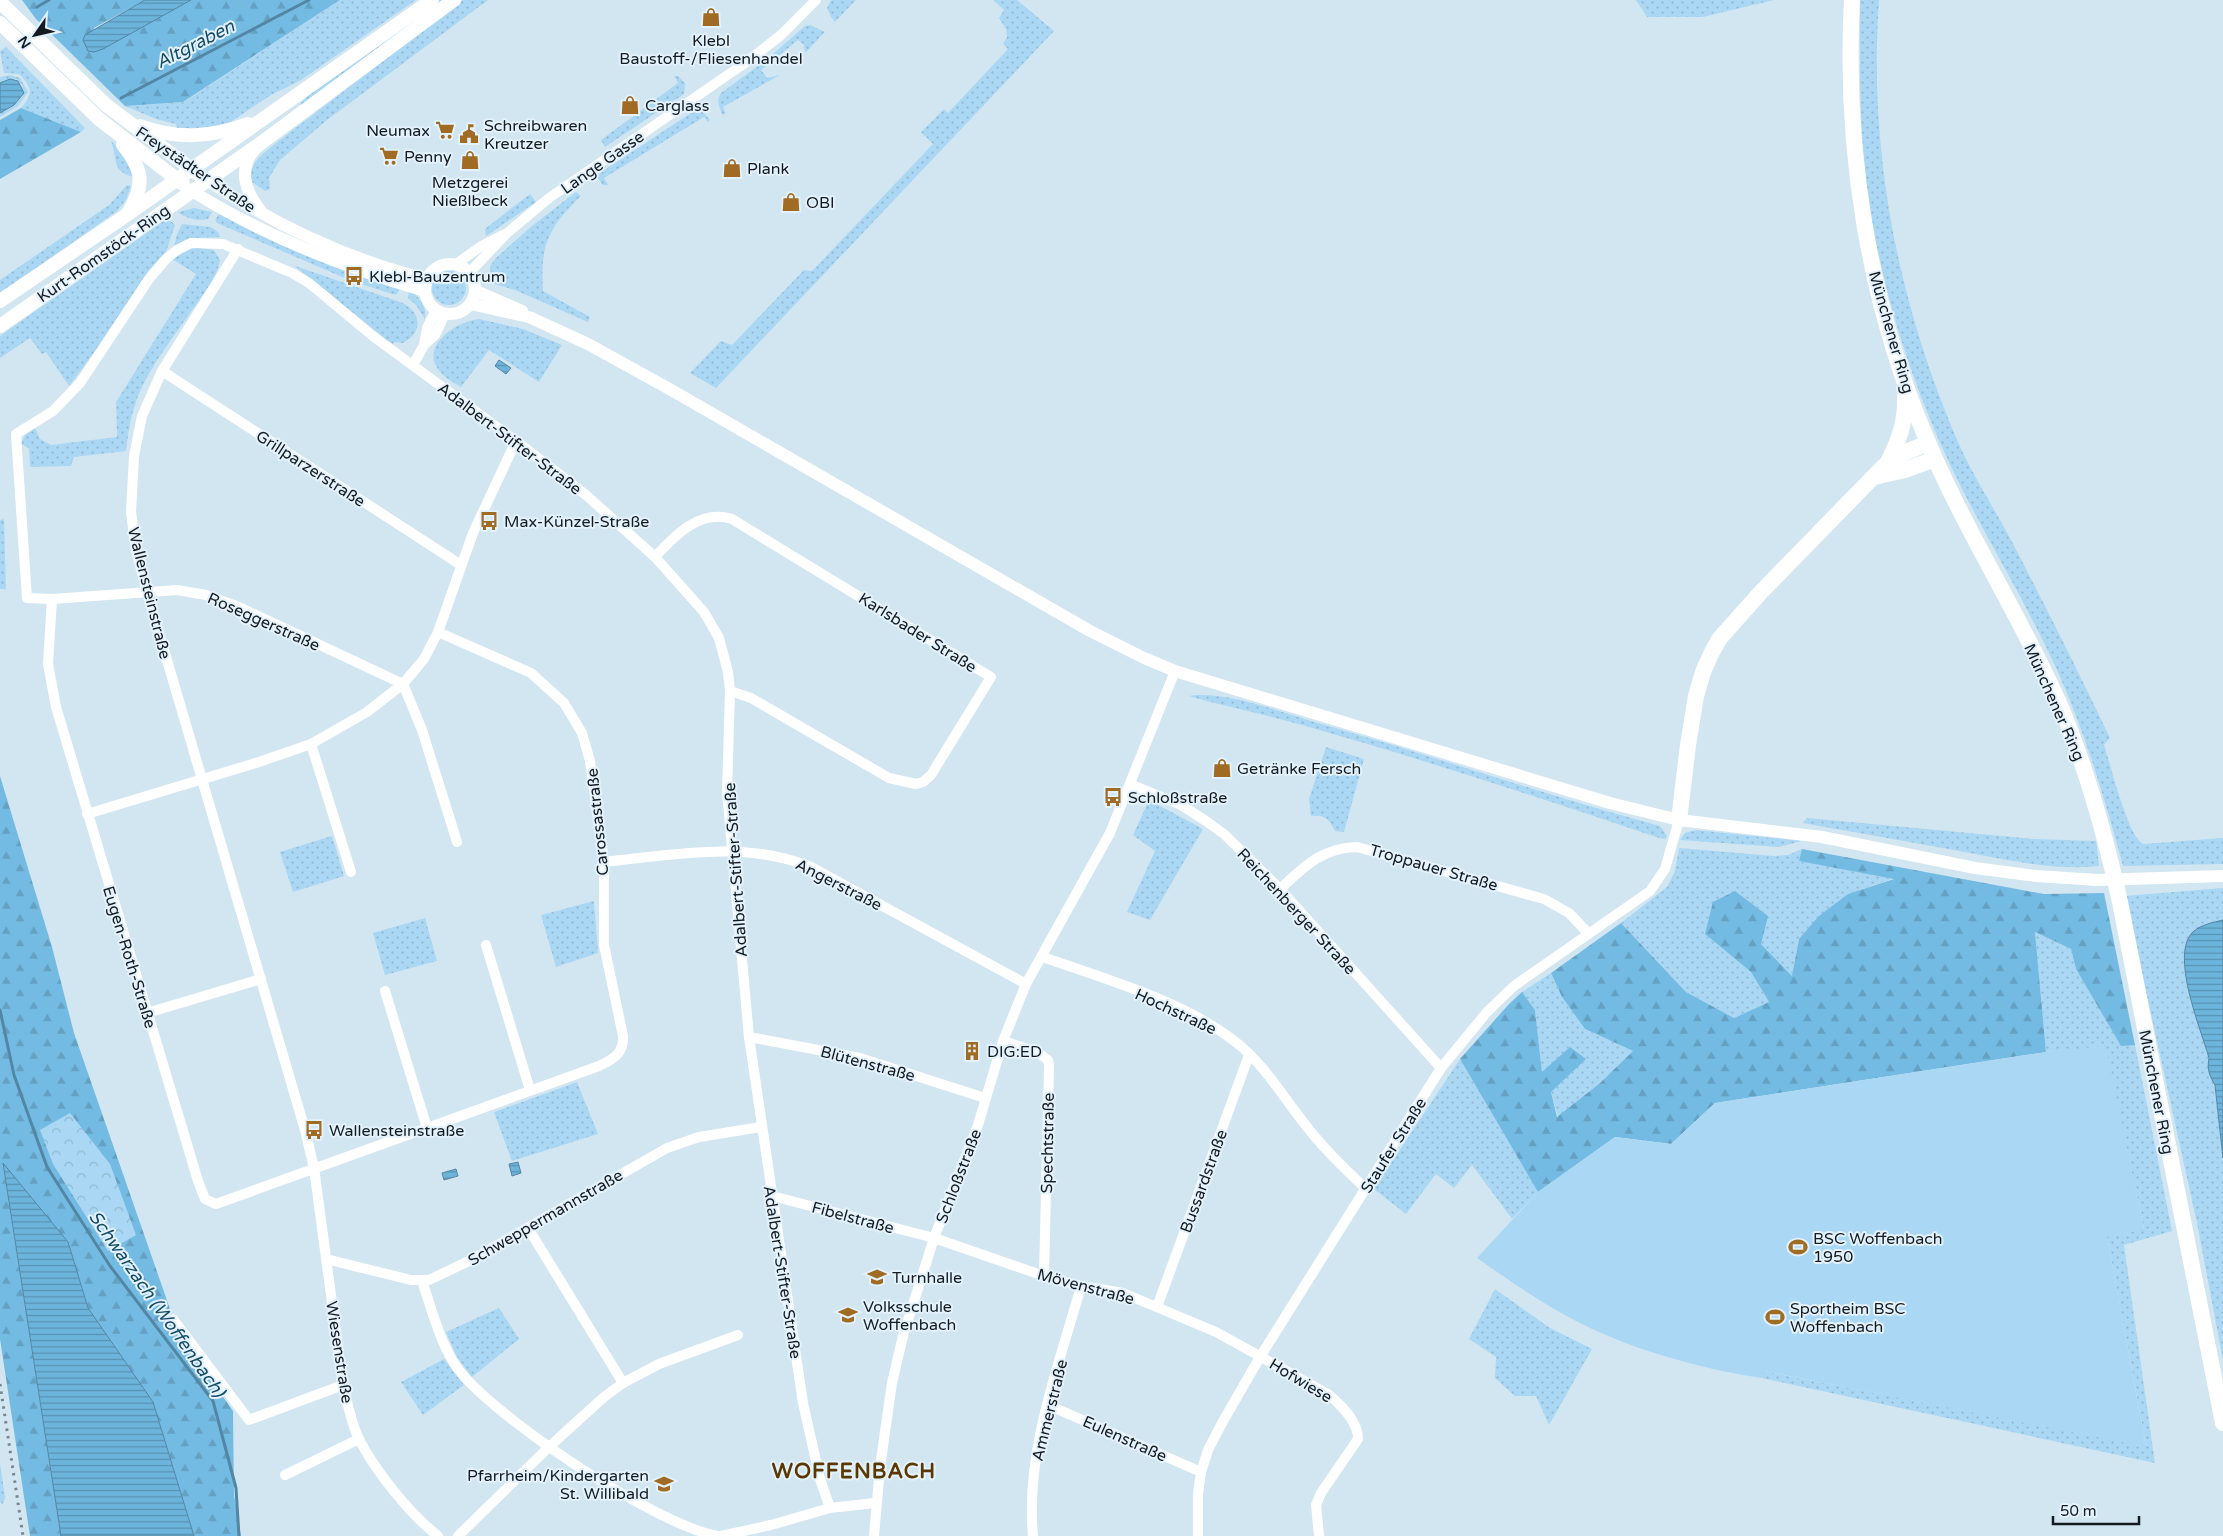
<svg xmlns="http://www.w3.org/2000/svg" width="2223" height="1536" viewBox="0 0 2223 1536" font-family="'Varela Round',sans-serif">
<style>
.grass{fill:url(#grass-dots)}
.forest{fill:url(#forest-firs)}
.park{fill:url(#park-crowns)}
.pitch{fill:#aad7f3}
.water{fill:url(#water-rules);stroke:#5386a4}
.lines{fill:none;stroke-linecap:round;stroke-linejoin:round}
.stream{stroke:#5386a4;stroke-width:3}
.minor{stroke:#fff;stroke-width:10}
.tertiary{stroke:#fff;stroke-width:12}
.secondary{stroke:#fff;stroke-width:14}
.primary{stroke:#fff;stroke-width:16}
.rail{stroke:#79868f;stroke-width:3;stroke-dasharray:2.5 5;stroke-linecap:butt}
.labels{text-anchor:middle;stroke-width:4;stroke-linejoin:round;paint-order:stroke}
.poi-label{font-size:16px;fill:#151c21;stroke:#e3f2fc;text-anchor:start}
.street-label{font-size:16px;fill:#151c21;stroke:#e3f2fc}
.water-label{font-size:18px;font-style:italic;fill:#154c68;stroke:#e3f2fc}
.district-label{font-size:21px;font-weight:bold;letter-spacing:1px;fill:#5b3801;stroke:#e3f2fc}
</style>
<defs>
<pattern id="grass-dots" width="8" height="8" patternUnits="userSpaceOnUse" patternTransform="scale(1.25)"><rect width="8" height="8" fill="#aad7f3"/><path d="M2 2h.1M6 6h.1" fill="none" stroke="#91b8d0" stroke-width="1.8" stroke-linecap="round"/></pattern>
<pattern id="forest-firs" width="22" height="20" patternUnits="userSpaceOnUse" patternTransform="scale(1.25)"><rect width="22" height="20" fill="#74bbe3"/><path d="M5 1l3.5 6h-7zM16 11l3.5 6h-7z" fill="#64a0c2"/></pattern>
<pattern id="park-crowns" width="20" height="18" patternUnits="userSpaceOnUse" patternTransform="scale(1.25)"><rect width="20" height="18" fill="#aad7f3"/><path d="M2 6a3 3 0 1 1 6 0M12 15a3 3 0 1 1 6 0" fill="none" stroke="#91b8d0"/></pattern>
<pattern id="water-rules" width="6" height="5" patternUnits="userSpaceOnUse" patternTransform="scale(1.25)"><rect width="6" height="5" fill="#6db4dc"/><path d="M0 2.5h6" fill="none" stroke="#5892b2"/></pattern>
</defs>
<rect width="100%" height="100%" fill="#d2e6f2"/>
<g class="grass">
<path d="M340,0h76l-115,80 -30,15 -42,28 -7,4 -45,4 -1,-7 -20,-5 -31,-13 59,-4z"/>
<path d="M437,0h7l-142,107 -2,-3 21,-21z"/>
<path d="M463,0h25l-161,120 -47,40 -11,18 1,11 -5,2 -13,-9c-5,-19 12,-29 24,-39z"/>
<path d="M831,0h25l-21,22 -4,-5 -4,-9z"/>
<path d="M993,0h24l37,31 -338,357 -26,-15 31,-32 11,4 72,-75 8,1 121,-127 -12,-12 23,-23 4,4 60,-64 -5,-5 4,-7 -1,-8 -7,-11 5,-8z"/>
<path d="M1636,0h138l-71,17h-56z"/>
<path d="M1860,0h19c-11,152 19,303 79,442 15,34 36,66 53,98 34,65 67,131 99,198l-6,7c7,20 23,90 39,99l80,-6v26l-100,2c-20,-74 -42,-148 -76,-217 -37,-77 -85,-150 -117,-230 -35,-85 -60,-179 -67,-272 -4,-49 -3,-98 -3,-147z"/>
<path d="M810,25l15,7 -20,21 -1,-8 -6,-5 -37,30 6,8 13,-3 -57,32 3,6 -3,2c-4,-7 -7,-15 -2,-22l45,-33 39,-34z"/>
<path d="M6,47l79,81 -4,4 -60,-24c13,-14 11,-21 -2,-34l-15,-1 -4,-22z"/>
<path d="M10,75l10,3 8,14 -10,14 -18,11v-4l14,-8 9,-9 -1,-11 -6,-6 -16,4v-6z"/>
<path d="M674,76h4l7,7 -1,11 -79,53 -4,-7 77,-57z"/>
<path d="M694,111h8l8,9 -2,2 -4,-5 -100,61 4,7h-5l-6,-8 3,-4z"/>
<path d="M111,141l15,14 8,22c-23,-5 -16,-18 -23,-36z"/>
<path d="M127,185l4,1 -5,14 -9,11 -117,83v-14l109,-75z"/>
<path d="M576,192l5,4c-33,32 -41,49 -38,95l47,26 -2,5 -73,-32 -20,-6 -5,-8v-10l6,-8 36,-32z"/>
<path d="M530,194l6,8 -50,34 -1,-7z"/>
<path d="M194,208l18,4 -4,7c-9,3 -23,-1 -30,-7z"/>
<path d="M219,214l134,59v6l-3,1 -10,-4 -123,-53 -2,-3z"/>
<path d="M168,218l7,7 -9,27 -17,18 -53,80 -27,36 -23,-34 -4,2 -12,-16 -30,20v-22z"/>
<path d="M182,224l29,3 7,5 2,5 -30,1 -16,8 3,-12z"/>
<path d="M194,247l20,3 6,10c-3,19 -19,37 -30,53 -19,28 -43,57 -54,89 -6,16 -8,33 -10,49l-52,6 -3,9 -41,1 -1,-19 -8,-4 4,-9 10,-7 5,11 11,6 66,-8 -1,-35 80,-128 -24,-15z"/>
<path d="M295,266l108,37c19,11 20,29 0,40l-9,-1 -1,2 -5,-3z"/>
<circle cx="449" cy="288" r="17"/>
<path d="M364,278l36,11 -4,6 -32,-10 -3,-2z"/>
<path d="M409,291c11,5 18,16 16,28l-9,-14 -8,-7z"/>
<path d="M479,319l44,10 39,16 -23,37 -50,-32 -28,37c-10,-6 -21,-12 -26,-23 -9,-24 25,-43 44,-45z"/>
<path d="M4,519l2,70h-6v-69z"/>
<path d="M1196,695c44,-1 88,19 129,30 112,32 223,71 335,101l7,10 -2,3 -6,-1c-118,-40 -237,-79 -357,-113 -37,-11 -76,-18 -113,-29z"/>
<path d="M1326,747l38,12 -20,73 -9,-1c-6,-12 -10,-16 -24,-15l-2,-17z"/>
<path d="M1149,800l54,29 -53,91 -23,-8 28,-61 -22,-16z"/>
<path d="M1807,818l228,21 61,2 3,25c-44,5 -91,-6 -134,-14 -54,-10 -108,-19 -162,-29z"/>
<path d="M1696,830l106,11 -23,6 -99,-7 5,-7z"/>
<path d="M332,836l12,40 -51,16 -13,-40z"/>
<path d="M1679,848l95,8 14,-1 14,-6 -2,12 95,17 -47,16 -49,45 -7,37 -31,-32 -56,-10 46,38 18,30 -35,16 -48,-26 -65,-69 46,-36 8,-16z"/>
<path d="M2223,888v32c-9,2 -26,7 -32,14 -19,26 10,96 18,124 -2,11 0,17 6,27l8,73v202l-26,-137 -72,-327z"/>
<path d="M594,901l4,52 -42,14 -15,-52z"/>
<path d="M425,918l12,43 -52,14 -12,-42z"/>
<path d="M2035,932l36,17 5,20 45,76h14l37,186 -48,14 31,218 -393,-85 1,-7 383,75 -39,-210 37,-7 -39,-182 -59,5z"/>
<path d="M1551,973l11,24 23,32 48,22 -33,32 -42,34 -7,-25 -9,-20 -7,-62 -13,-18z"/>
<path d="M1460,1059l78,133 -26,27 -40,-54 -18,23 -18,-14 -30,40 -32,-25z"/>
<path d="M577,1082l21,52 -86,27 -18,-49z"/>
<path d="M1495,1289l55,39 42,21 -43,76 -13,-29h-21l-20,-18 1,-21 -27,-18z"/>
<path d="M499,1308l20,31 -47,38 -15,-20 -11,-25z"/>
<path d="M444,1359l20,26 -41,30 -22,-33z"/>
<path d="M0,1463l5,35 -3,7 -2,-4z"/>
</g>
<g class="forest">
<path d="M22,0h123l-51,28v24l97,-52h149l-157,102 -58,4 -89,-87z"/>
<path d="M21,108l60,24 -81,47v-59z"/>
<path d="M0,776l52,171 22,86 104,299 55,79 1,84 7,41h-47l-41,-134 -65,-94 -20,-66 -65,-78 58,372h-31l-30,-197z"/>
<path d="M1802,849l242,45 60,-1 31,152 -14,1 -45,-77 -5,-20 -36,-17 11,120 -331,51 -44,41 -56,-7 -77,55 -78,-133 49,-55 13,-12 13,18 7,62 28,-25 16,12 -35,33 6,25 43,-34 33,-32 -48,-22 -23,-32 -11,-24 70,-50 65,69 48,26 35,-16 -18,-30 -46,-38 8,-32 22,-11 33,25 -7,28 31,32 7,-37 20,-23 29,-22 46,-15 -95,-18z"/>
</g>
<path class="park" d="M70,1113l40,51 26,71 -28,16 -55,-87 -13,-34z"/>
<path class="pitch" d="M2106,1046l38,184 -37,6 39,211 -382,-76 -2,7c-60,-9 -129,-28 -182,-55 -36,-18 -70,-42 -103,-65l61,-66 77,-55 56,7 44,-41 331,-51z"/>
<g class="water">
<path d="M145,0h46l-88,49 -9,3 -6,-1 -5,-11 2,-5z"/>
<path d="M10,79l8,2 6,12 -10,12 -14,8v-30z"/>
<path d="M499,360l12,8 -5,6 -11,-8z"/>
<path d="M2223,920v238l-8,-73c-6,-10 -8,-16 -6,-27 -7,-26 -41,-106 -15,-127 7,-6 20,-9 29,-11z"/>
<path d="M518,1162l3,11 -9,3 -3,-12z"/>
<path d="M3,1163l65,79 20,66 65,94 41,134h-133z"/>
<path d="M456,1169l2,7 -14,4 -2,-7z"/>
</g>
<g class="lines">
<g class="stream">
<path d="M37,7l12,-7"/>
<path d="M121,98l188,-98"/>
<path d="M0,1010l14,65 33,92 63,99 103,135 23,87 3,48"/>
</g>
<g class="minor">
<path d="M238,249l-76,122 -20,45 -8,40 -3,56 5,38 11,42 158,538 9,38 29,217c5,19 8,39 17,56 17,32 49,72 78,95"/>
<path d="M456,264l24,-17 23,-12"/>
<path d="M469,273l37,-39 43,-36 199,-137 33,-26 35,-35"/>
<path d="M424,345l3,-17 9,-18"/>
<path d="M413,365l11,-20 11,-10 10,-21"/>
<path d="M162,371l299,194"/>
<path d="M655,557c20,-22 45,-48 77,-38l259,158 -60,98 -8,7 -7,2 -27,-6 -138,-80 -21,-7"/>
<path d="M52,599l-4,65 8,43 142,474 7,18 11,5 383,-138c15,-7 25,-13 24,-30l-19,-91v-83l-14,-101 -8,-28 -18,-30 -33,-30 -93,-41"/>
<path d="M311,744l40,128"/>
<path d="M1130,784l51,21 25,16 18,13 56,55 161,179"/>
<path d="M87,814l172,-52 52,-18 56,-32 36,-28 21,-25 14,-27 35,-99 43,-92"/>
<path d="M457,842l-35,-112 -19,-46 -164,-77 -33,-12 -29,-5 -125,9 -25,-1 -11,-164 37,-23 27,-28 69,-104 17,-20 11,-9 14,-7 32,1 69,29 17,10 65,54 142,104 70,54 69,62 49,55 15,26 9,34 2,19 -3,101 22,245 54,366 17,76 10,29"/>
<path d="M604,862c69,-7 141,-22 207,5l215,117"/>
<path d="M1280,889c24,-22 41,-41 77,-42l187,52 25,14 19,20"/>
<path d="M486,945l44,145"/>
<path d="M1043,957c61,22 138,43 190,83 30,22 48,54 71,83 18,24 40,45 62,66"/>
<path d="M385,991l42,137"/>
<path d="M147,1013l114,-34"/>
<path d="M749,1037l111,21 125,40"/>
<path d="M1003,1041l34,11 11,8 1,6 -5,210"/>
<path d="M772,1196l162,42 110,38 37,10 42,7 93,39 112,62c13,11 30,27 30,45l-37,54 -5,12 3,31"/>
<path d="M528,1228l95,155"/>
<path d="M326,1259l85,21h18l44,-21 194,-111 32,-11 62,-10"/>
<path d="M422,1281c10,29 18,63 36,88 37,49 199,157 260,167"/>
<path d="M1157,1307l92,-252"/>
<path d="M173,1319l76,101 94,-35"/>
<path d="M1048,1405l153,67"/>
<path d="M285,1475l74,-36"/>
<path d="M458,1536l92,-90 54,-49 19,-14 36,-19 79,-29"/>
<path d="M721,1536l50,-11 59,-17 45,-5"/>
<path d="M874,1536l6,-69 12,-84 11,-47 31,-98 44,-113 25,-84 23,-57 84,-151 65,-162"/>
<path d="M1033,1536c-8,-85 26,-170 48,-250"/>
<path d="M1198,1536v-42l3,-22 7,-22 14,-27 38,-66 181,-289 46,-56 27,-26 136,-95 15,-22 14,-49"/>
</g>
<g class="tertiary">
<path d="M256,148c-19,20 -11,44 5,63"/>
<path d="M207,180c68,45 141,80 220,99"/>
<path d="M192,191c72,45 151,76 233,100"/>
<circle cx="450" cy="289" r="25"/>
<path d="M476,291l46,20"/>
<path d="M471,304l58,13 59,27 85,47 417,240 54,27 31,13 435,132 69,17 143,17 153,31 61,8 61,4 126,-4"/>
</g>
<g class="secondary">
<path d="M0,2l106,103 92,69"/>
<path d="M0,23l99,96 84,65"/>
<path d="M140,126c38,14 71,11 108,-2"/>
<path d="M123,145c20,25 22,39 6,67"/>
<path d="M0,301l128,-87 304,-214"/>
<path d="M0,326l261,-183 193,-143"/>
</g>
<g class="primary">
<path d="M1852,0c-8,149 16,302 75,440 38,91 93,175 133,265 27,64 45,129 60,197l103,521"/>
<path d="M1888,462c11,-22 18,-40 17,-66"/>
<path d="M1874,477l31,-7 30,-11"/>
<path d="M1679,820l9,-75 8,-49 7,-24 9,-20 8,-14 41,-46 122,-125 21,-14 24,-10"/>
</g>
<path class="rail" d="M0,1384l23,152"/>
</g>
<defs>
<g id="shop-bare" transform="scale(1.5)"><path d="M-5-2.5h2.3a2.7 3.5 0 0 1 5.4 0H5L5.5 6h-11ZM-1.5-2.5h3a1.5 2.3 0 0 0-3 0Z" fill="#a06c24" stroke="#e3f2fc" stroke-width="2.5" paint-order="stroke"/></g>
<g id="supermarket-bare" transform="scale(1.5)"><path d="M-6-5.5h2.5l.6 2H6L4.5 2H-2.5L-4.4-4H-6ZM-1.5 3.2a1.3 1.3 0 1 0 .1 0ZM3 3.2a1.3 1.3 0 1 0 .1 0Z" fill="#a06c24" stroke="#e3f2fc" stroke-width="2.5" paint-order="stroke"/></g>
<g id="civic-bare" transform="scale(1.5)"><path d="M-.6-6.5H3V-4.5H.6V-3L4-1V1h2V6H-6V1h2V-1L-.6-3ZM-1.2 2.5V6h2.4V2.5Z" fill="#a06c24" stroke="#e3f2fc" stroke-width="2.5" paint-order="stroke"/></g>
<g id="bus-bare" transform="scale(1.5)"><path d="M-5-6H5V4H4V6H2V4H-2V6H-4V4H-5ZM-3.5-4V0h7V-4ZM-3.5 1.2v1.5H-2V1.2ZM2 1.2v1.5H3.5V1.2Z" fill="#a06c24" stroke="#e3f2fc" stroke-width="2.5" paint-order="stroke"/></g>
<g id="building-bare" transform="scale(1.5)"><path d="M-4-6H4V6H1V3H-1V6H-4ZM-2.5-4.3h1.7v1.8h-1.7ZM.8-4.3h1.7v1.8H.8ZM-2.5-1h1.7V.8h-1.7ZM.8-1h1.7V.8H.8Z" fill="#a06c24" stroke="#e3f2fc" stroke-width="2.5" paint-order="stroke"/></g>
<g id="stadium-bare" transform="scale(1.5)"><path d="M0-5a6.5 5 0 1 0 0 10a6.5 5 0 1 0 0-10ZM-3.5-1.8h7v3.6h-7Z" fill="#a06c24" stroke="#e3f2fc" stroke-width="2.5" paint-order="stroke"/></g>
<g id="school-bare" transform="scale(1.5)"><path d="M0-5L7-2L0 1L-7-2ZM-4 1L0 2.5L4 1V4Q0 6-4 4Z" fill="#a06c24" stroke="#e3f2fc" stroke-width="2.5" paint-order="stroke"/></g>
</defs>
<g fill-rule="evenodd">
<use href="#shop-bare" x="711" y="17"/>
<use href="#shop-bare" x="630" y="105"/>
<use href="#supermarket-bare" x="445" y="130"/>
<use href="#civic-bare" x="469" y="134"/>
<use href="#supermarket-bare" x="389" y="156"/>
<use href="#shop-bare" x="470" y="160"/>
<use href="#shop-bare" x="732" y="168"/>
<use href="#shop-bare" x="791" y="202"/>
<use href="#bus-bare" x="354" y="276"/>
<use href="#bus-bare" x="489" y="521"/>
<use href="#shop-bare" x="1222" y="768"/>
<use href="#bus-bare" x="1113" y="797"/>
<use href="#building-bare" x="972" y="1051"/>
<use href="#bus-bare" x="314" y="1130"/>
<use href="#stadium-bare" x="1798" y="1247"/>
<use href="#school-bare" x="877" y="1277"/>
<use href="#school-bare" x="848" y="1315"/>
<use href="#stadium-bare" x="1775" y="1317"/>
<use href="#school-bare" x="664" y="1484"/>
</g>
<g class="labels">
<g class="poi-label">
<text x="711" y="46" text-anchor="middle">Klebl<tspan x="711" dy="18">Baustoff-/Fliesenhandel</tspan></text>
<text x="645" y="111">Carglass</text>
<text x="484" y="131">Schreibwaren<tspan x="484" dy="18">Kreutzer</tspan></text>
<text x="430" y="136" text-anchor="end">Neumax</text>
<text x="404" y="162">Penny</text>
<text x="747" y="174">Plank</text>
<text x="470" y="188" text-anchor="middle">Metzgerei<tspan x="470" dy="18">Nießlbeck</tspan></text>
<text x="806" y="208">OBI</text>
<text x="369" y="282">Klebl-Bauzentrum</text>
<text x="504" y="527">Max-Künzel-Straße</text>
<text x="1237" y="774">Getränke Fersch</text>
<text x="1128" y="803">Schloßstraße</text>
<text x="987" y="1057">DIG:ED</text>
<text x="329" y="1136">Wallensteinstraße</text>
<text x="1813" y="1244">BSC Woffenbach<tspan x="1813" dy="18">1950</tspan></text>
<text x="892" y="1283">Turnhalle</text>
<text x="863" y="1312">Volksschule<tspan x="863" dy="18">Woffenbach</tspan></text>
<text x="1790" y="1314">Sportheim BSC<tspan x="1790" dy="18">Woffenbach</tspan></text>
<text x="649" y="1481" text-anchor="end">Pfarrheim/Kindergarten<tspan x="649" dy="18">St. Willibald</tspan></text>
</g>
<g class="street-label">
<text transform="translate(602 162) rotate(-35)" y="6">Lange Gasse</text>
<text transform="translate(196 169) rotate(34)" y="6">Freystädter Straße</text>
<text transform="translate(103 253) rotate(-35)" y="6">Kurt-Romstöck-Ring</text>
<text transform="translate(1892 332) rotate(74)" y="6">Münchener Ring</text>
<text transform="translate(510 438) rotate(37)" y="6">Adalbert-Stifter-Straße</text>
<text transform="translate(311 468) rotate(33)" y="6">Grillparzerstraße</text>
<text transform="translate(150 593) rotate(76)" y="6">Wallensteinstraße</text>
<text transform="translate(264 621) rotate(24)" y="6">Roseggerstraße</text>
<text transform="translate(918 632) rotate(32)" y="6">Karlsbader Straße</text>
<text transform="translate(2055 702) rotate(66)" y="6">Münchener Ring</text>
<text transform="translate(597 822) rotate(-96)" y="6">Carossastraße</text>
<text transform="translate(1434 867) rotate(16)" y="6">Troppauer Straße</text>
<text transform="translate(735 870) rotate(-94)" y="6">Adalbert-Stifter-Straße</text>
<text transform="translate(839 884) rotate(27)" y="6">Angerstraße</text>
<text transform="translate(1297 911) rotate(47)" y="6">Reichenberger Straße</text>
<text transform="translate(130 957) rotate(73)" y="6">Eugen-Roth-Straße</text>
<text transform="translate(1176 1011) rotate(25)" y="6">Hochstraße</text>
<text transform="translate(868 1063) rotate(15)" y="6">Blütenstraße</text>
<text transform="translate(2157 1092) rotate(79)" y="6">Münchener Ring</text>
<text transform="translate(1047 1143) rotate(-89)" y="6">Spechtstraße</text>
<text transform="translate(1393 1145) rotate(-58)" y="6">Staufer Straße</text>
<text transform="translate(958 1176) rotate(-69)" y="6">Schloßstraße</text>
<text transform="translate(1203 1181) rotate(-70)" y="6">Bussardstraße</text>
<text transform="translate(545 1217) rotate(-30)" y="6">Schweppermannstraße</text>
<text transform="translate(853 1217) rotate(15)" y="6">Fibelstraße</text>
<text transform="translate(783 1272) rotate(81)" y="6">Adalbert-Stifter-Straße</text>
<text transform="translate(1086 1286) rotate(15)" y="6">Mövenstraße</text>
<text transform="translate(340 1352) rotate(81)" y="6">Wiesenstraße</text>
<text transform="translate(1301 1380) rotate(31)" y="6">Hofwiese</text>
<text transform="translate(1049 1410) rotate(-76)" y="6">Ammerstraße</text>
<text transform="translate(1125 1438) rotate(24)" y="6">Eulenstraße</text>
</g>
<g class="water-label">
<text transform="translate(195 44) rotate(-27)" y="6">Altgraben</text>
<text transform="translate(157 1304) rotate(55)" y="6">Schwarzach (Woffenbach)</text>
</g>
<g class="district-label">
<text x="854" y="1478">WOFFENBACH</text>
</g>
</g>
<g transform="translate(35 35) rotate(236)" stroke="#e3f2fc" stroke-width="4" paint-order="stroke">
<path d="M0-4L9 19L0 12L-9 19Z" fill="#151c21"/>
<text y="-8" font-size="14" font-weight="bold" text-anchor="middle" fill="#151c21">N</text>
</g>
<path d="M2053 1516v8h86v-8" fill="none" stroke="#151c21" stroke-width="2.5"/>
<text x="2060" y="1516" font-size="15" fill="#151c21" stroke="#e3f2fc" stroke-width="4" paint-order="stroke">50 m</text>
</svg>
